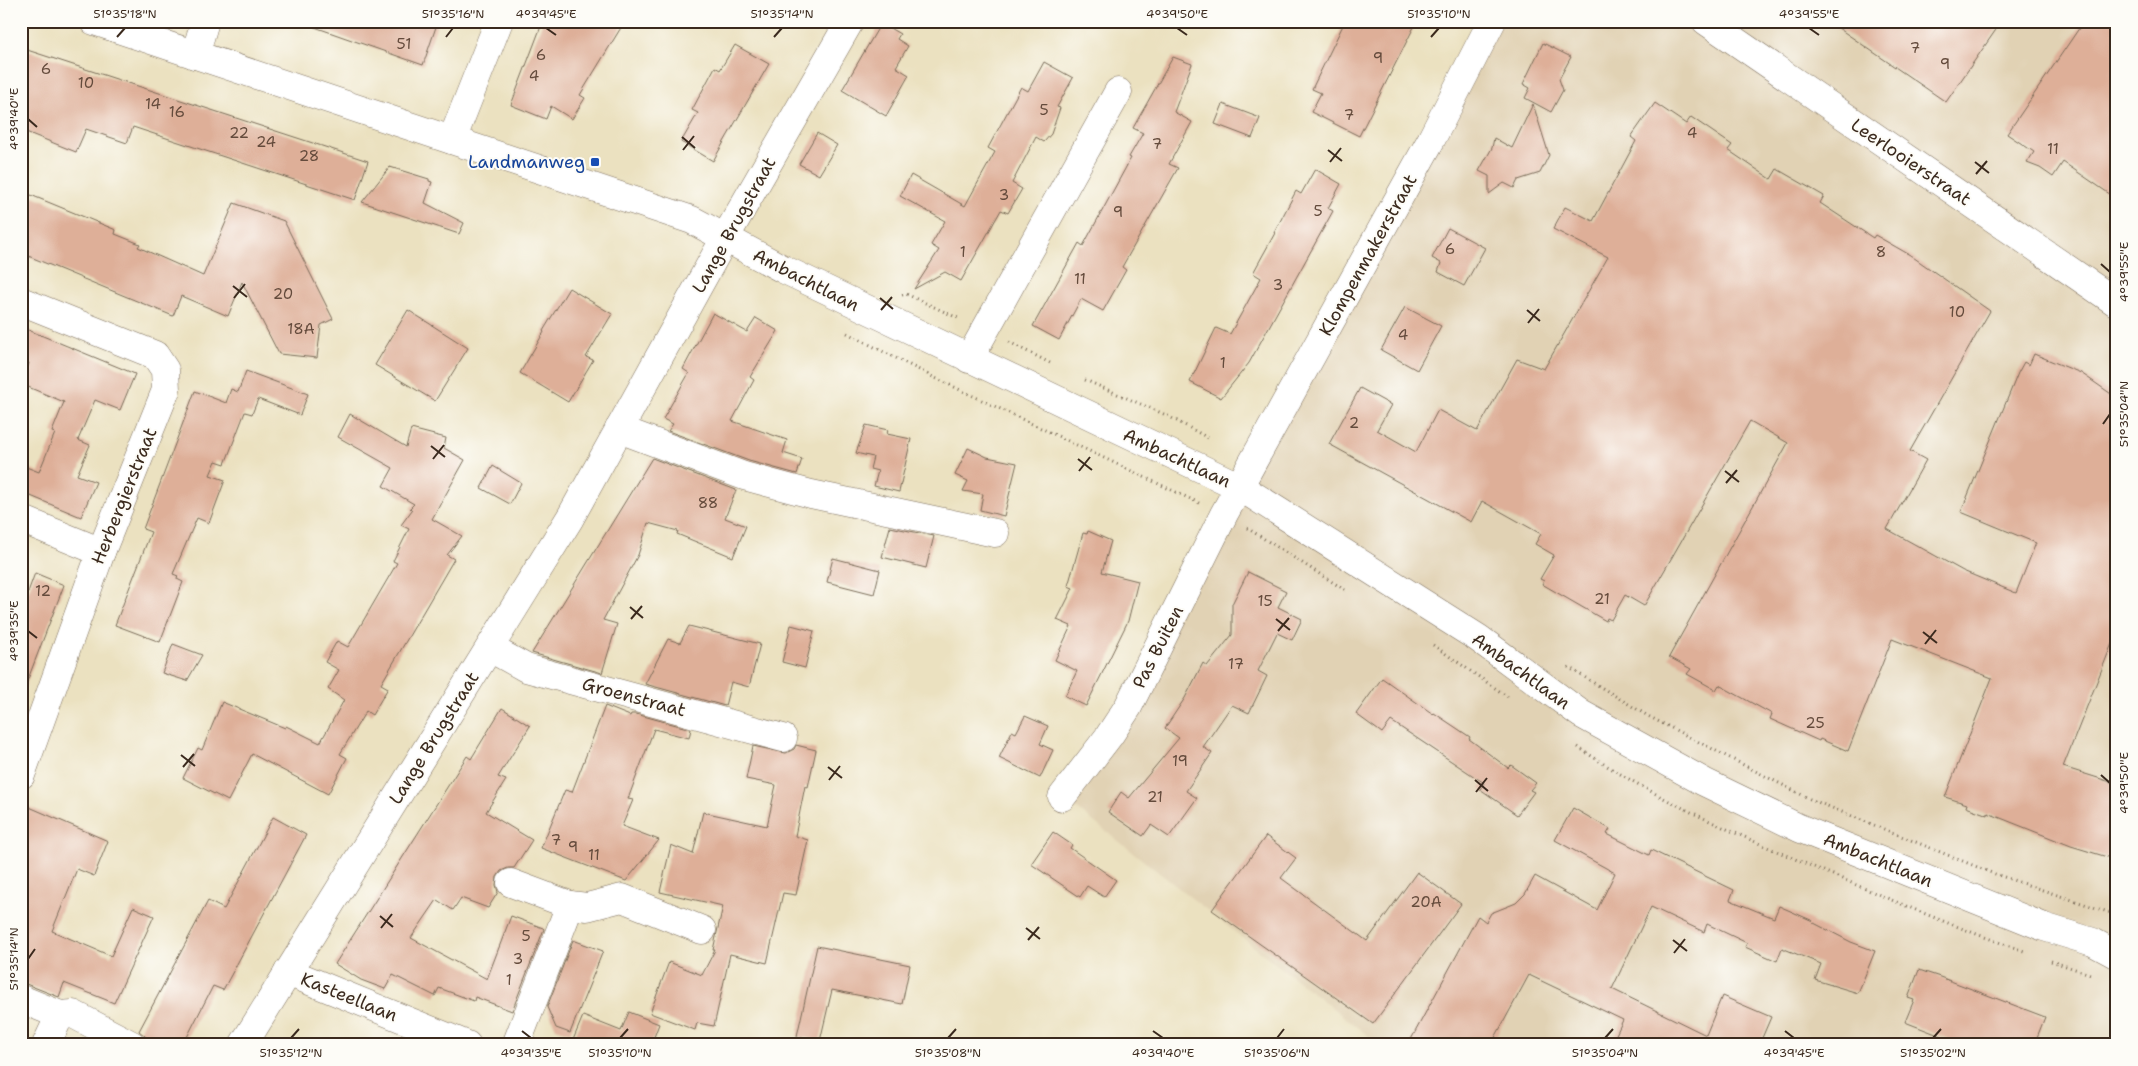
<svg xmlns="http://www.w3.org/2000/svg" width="2138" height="1066" viewBox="0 0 2138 1066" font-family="'Shantell Sans',sans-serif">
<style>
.built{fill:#e1d2b4}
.building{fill:#deaf98}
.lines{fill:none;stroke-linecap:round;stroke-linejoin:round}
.minor-casing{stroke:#796a57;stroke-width:29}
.path{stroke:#796a57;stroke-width:3;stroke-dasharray:1 4;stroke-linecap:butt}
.minor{stroke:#fff;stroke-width:28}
.ticks{fill:none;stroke:#3b2a1e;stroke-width:2}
.transit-dot{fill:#1a4fb4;stroke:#fdfcf7;stroke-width:2}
.labels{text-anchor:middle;stroke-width:4;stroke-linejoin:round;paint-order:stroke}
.number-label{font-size:15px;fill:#644b3c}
.transit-label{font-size:18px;fill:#164399;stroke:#fdfcf7;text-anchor:end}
.street-label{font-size:18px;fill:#3b2a1e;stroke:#fdfcf7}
.neatline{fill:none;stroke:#3b2a1e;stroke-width:2}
.ticks-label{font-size:12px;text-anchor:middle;fill:#3b2a1e}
</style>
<rect width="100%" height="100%" fill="#fdfcf7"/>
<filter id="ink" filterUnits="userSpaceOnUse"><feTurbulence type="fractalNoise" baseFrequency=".02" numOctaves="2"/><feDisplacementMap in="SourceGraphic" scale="10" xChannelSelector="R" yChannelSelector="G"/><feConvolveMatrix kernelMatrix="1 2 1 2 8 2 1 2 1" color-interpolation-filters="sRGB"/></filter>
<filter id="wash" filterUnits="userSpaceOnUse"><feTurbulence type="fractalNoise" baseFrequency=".0096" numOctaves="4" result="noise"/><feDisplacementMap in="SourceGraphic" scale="20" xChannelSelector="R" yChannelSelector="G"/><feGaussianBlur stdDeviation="1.12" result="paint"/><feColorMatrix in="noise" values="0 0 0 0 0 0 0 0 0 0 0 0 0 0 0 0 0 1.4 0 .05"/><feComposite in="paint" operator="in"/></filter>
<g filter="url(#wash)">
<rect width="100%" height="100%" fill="#ebe1c0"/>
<path class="built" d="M1492,21h625v1024h-737l-318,-248 47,-61z"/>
<g id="blocks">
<g class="building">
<path d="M310,21h128l-15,44 -114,-40z"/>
<path d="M543,21h82l-45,74 5,3 -13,21 -21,-13 -5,13 -35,-14z"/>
<path d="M1345,21h72l-58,115 -48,-24 10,-19 -9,-4z"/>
<path d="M1828,21h174l-56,81z"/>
<path d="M2084,21h33v178l-54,-37 -10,15 -13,-9 -13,-5 7,-11 -27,-18z"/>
<path d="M881,23l19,11 -3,5 11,7 -12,21 13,8 -23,41 -44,-26z"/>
<path d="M1543,43l28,14 -12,22 4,11 -12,22 -26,-14 5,-10 -7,-4z"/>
<path d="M735,45l34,19 -56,97 -32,-19 17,-29 -6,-3 23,-43 5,3z"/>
<path d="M21,48l347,113 -13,39 -222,-73 -6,16 -41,-14 -10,23 -55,-22z"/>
<path d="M1173,57l19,7 -18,48 18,10 -23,42 9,4 -56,99 4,3 -23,41 -22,-12 -22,41 -26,-14 46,-83 4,3 48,-88 -2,-1 14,-24 -10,-5z"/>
<path d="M1044,62l29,16 -16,29 3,1 -9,26 -7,8 -8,-5 -24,46 10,6 -14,24 -7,-3 -40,71 -16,-9 -31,17 25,-39 -8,-5 14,-24 -45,-25 11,-21 54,31 30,-54 -7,-4 33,-61 7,4z"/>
<path d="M1655,103l31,21 5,-7 41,28 -4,5 43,29 6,-10 47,27 -4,7 53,35 2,-3 35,20 80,56 -80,140 16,9 -39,69 76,42 53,22 20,-50 -75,-31 57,-139 6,-11 5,3 5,-11 47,19 36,25v233l-54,136 54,17v76l-46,-14 -83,-33v2l-22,-8 1,-3 -22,-7 47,-119 -100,-39 -44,112 -28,-12 -1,2 -49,-22 2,-5 -53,-29 -3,5 -29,-16 4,-5 -22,-12 119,-214 -38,-22 -106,185 -19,-11 -14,25 -4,-2 -1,3 -64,-37 2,-3 -4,-2 14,-24 -19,-11 6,-10 -59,-33 -11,21 -142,-78 31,-56 31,17 -14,25 39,22 22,-42 39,21 40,-72 27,10 64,-112 -55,-28 12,-22 28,14 43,-80 -5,-4z"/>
<path d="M1223,104l37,14 -8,20 -37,-14z"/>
<path d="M1533,104l16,51 -9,18 -22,7 -4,8 -10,-5 -15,11v-18l-10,-5 13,-23 2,-10 18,10z"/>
<path d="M817,133l20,12 -18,30 -20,-11z"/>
<path d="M390,167l39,12v2l3,1 -7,21 39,20 -5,11 -97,-32z"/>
<path d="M1315,169l26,15 -13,24 5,3 -84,152 -28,35 -31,-16 26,-54 14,6 31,-56 -8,-5 22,-40h-1l22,-42 5,3z"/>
<path d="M21,191l95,39 -1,4 25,10 -2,3 65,29 31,-73 50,18 49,98 -12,6 -4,33 -38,-4 -37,-72 -14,34 -47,-20 -8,20 -152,-63z"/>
<path d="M1448,228l37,20 -21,38 -26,-14 3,-9 -9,-5z"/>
<path d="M569,288l43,26 -26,43 7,3 -25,42 -48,-29 24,-41 -1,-1z"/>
<path d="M1405,307l36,19 -24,44 -36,-20z"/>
<path d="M408,310l60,38 -33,53 -60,-36z"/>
<path d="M713,313l34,19 9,-14 22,13 -28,46 4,3 -22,41 55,19 -4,13 19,6 -5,15 -48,-13 -81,-30 5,-7 -10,-5 26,-46 -6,-4z"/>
<path d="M21,327l114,47 -15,36 -25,-10 -17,40 12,5 -13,30 19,7 -15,35 -60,-25v-27l18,7 16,-39 -3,-1 12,-30 -43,-18 8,-21 -8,-3z"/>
<path d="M246,371l62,23 -8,21 -42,-16 -6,15 -7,-2 -20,52 -9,-3 -6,14 15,5 -16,43 -12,-5 -24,56 5,2 -1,3 6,3 -23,60 -45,-17 36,-93 -8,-3 52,-138 31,12 5,-14 7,3z"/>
<path d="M350,414l56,33 5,-18 35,9 -2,10 21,12 -33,59 30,17 -15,19 7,4 -73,125 7,4 -16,27 -6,-4 -26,43 7,4 -19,36 -76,-40 -24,47 -45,-23 15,-30 4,2 20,-48 63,26 1,-2 34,17 24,-43 -16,-11 11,-19 -14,-8 12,-21 11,6 49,-84 -4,-2 16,-32 -8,-4 11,-15 -2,-2 4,-4 -31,-18 10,-18 -55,-31z"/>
<path d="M866,425l22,5 -1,4 24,5 -12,53 -25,-6 4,-15 -8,-2 3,-12 -17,-4z"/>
<path d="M968,448l19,9 30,6 -13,53 -24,-6 3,-16 -20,-3 5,-10 -13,-6z"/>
<path d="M652,458l84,32 -11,28 21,8 -13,31 -56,-23 1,-3 -30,-8 -10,32 -35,65 14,4 -15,49 -70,-20z"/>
<path d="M493,466l28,17 -11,21 -29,-16z"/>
<path d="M890,527l44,9 -8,32 -44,-11z"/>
<path d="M1088,531l23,10 -9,31 36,9 -10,40 -42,85 -21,-10 12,-25 -22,-11 16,-34 -14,-6 16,-32 -5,-2 15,-53 4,1z"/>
<path d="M833,558l47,12 -6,24 -47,-12z"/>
<path d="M1248,572l38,19 -8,16 24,12 -10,21 -15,-7 -19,38 9,5 -18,37 -17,-8 -29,42 9,6 -26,38 11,7 -28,39 -18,-12 -8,11 -35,-24 13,-20 8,6 50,-60 -14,-10 20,-30 18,-35 4,3 25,-31v-31z"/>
<path d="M35,573l29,12 -41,107 -2,-102 7,2z"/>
<path d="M791,625l23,6 -9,37 -23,-6z"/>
<path d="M689,626l71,18 -11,43 -18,-5 -6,24 -80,-22 23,-45 12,4z"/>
<path d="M173,644l29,11 -15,26 -25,-8z"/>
<path d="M1382,678l51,36 1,-1 36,24 -1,2 39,29 3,-3 25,18 -6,7 4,2 -17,23 -37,-26 4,-6 -93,-62 -9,12 -26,-19z"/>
<path d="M605,706l25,10 1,-2h5l55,15 -2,9 -35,-9 -26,70 5,1 -11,26 37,14 -33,41 -85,-33 24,-58 7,2z"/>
<path d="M502,708l28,18 -32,51 8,3 -20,32 46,28 -18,28h-6l-7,3 -4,6 -1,8 2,7 -10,16 -27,-10 -8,12 -16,-10 -26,38 76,41 24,-63 32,12 1,1 -32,82 -37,-14 -1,4 -35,-13 -4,8 -42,-21 -8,14 -24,-9 -26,-16 132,-208 4,3z"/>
<path d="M1025,716l23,10 -8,18 13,6 -13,28 -41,-20 13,-27 4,2z"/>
<path d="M796,745l20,5 -8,37 -3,-1 -10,50 13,4 -12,55 -13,-2 -16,70 -37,-9 -16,72 -17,-3 -2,7 -45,-17 19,-51 33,13 13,-25h-2l10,-44 -63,-14 11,-47 22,9 10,-42 64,14 9,-41 -30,-6 7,-33 33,7 8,-4z"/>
<path d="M27,806l81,35 -14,35 -17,-7 -25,62 59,25 22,-49 21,9 -40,87 -50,-20 -5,14 -38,-15v-163z"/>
<path d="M1573,808l37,21 -3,5 42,21 2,-5 83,40 -4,10 44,18 5,-12 34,15 -1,1 39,20 24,9 -17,42 -43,-13 6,-16 -39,-16 -5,13 -32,-14 2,-4 -40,-19 -3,8 -53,-25 -39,82 94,46 16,-39 49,21 -12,28h-148l12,-25 -94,-45 -38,70h-83l70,-129 8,6 5,-9 25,-10 9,-9 10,-18 62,34 18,-37 -60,-33z"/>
<path d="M273,817l33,18 -83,155 -10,-4 -30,59h-32l-4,-2 -2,-7 -6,-5 69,-130 16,8z"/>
<path d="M1053,832l19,13 -2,3 46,32 -12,17 -17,-11 -7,11 -49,-33z"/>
<path d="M1266,836l30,22 -15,20 86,63 50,-69 44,32 -88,120 -161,-114z"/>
<path d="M573,940l30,11 -33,82 -14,-5 -9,-21z"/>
<path d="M817,946l93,19 -8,39 -70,-14 -12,51 -23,-5z"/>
<path d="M1919,970l21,7 105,40 -11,28h-70l-59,-23 9,-22 -6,-2z"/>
<path d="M629,1012l30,12 -8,21h-65l-13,-5 10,-24 38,15z"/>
</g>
</g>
</g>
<g filter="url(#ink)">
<use href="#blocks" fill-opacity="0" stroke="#796a57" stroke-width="1"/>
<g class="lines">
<g class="minor-casing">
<g id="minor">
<path d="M94,21l598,199 91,49 457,218 238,151 103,76 123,68 95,46 245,99 49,15 24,13"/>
<path d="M1706,21l411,282"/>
<path d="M195,55l10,-34"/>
<path d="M452,140l47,-119"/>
<path d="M21,301l134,54 10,15 1,20 -65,162 -80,223"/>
<path d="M969,359l149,-267"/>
<path d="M619,429l125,47 67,18 184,39"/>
<path d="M21,519l80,33"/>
<path d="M490,648l36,20 257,70"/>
<path d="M1062,797l47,-61 19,-29 96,-193 207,-374 61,-119"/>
<path d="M511,883l59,22 17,2 35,-9 80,32"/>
<path d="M288,972l179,73"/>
<path d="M21,999l39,16 -14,30"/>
<path d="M60,1015l13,-1 59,31"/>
<path d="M243,1045l327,-527 155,-280 125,-217"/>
<path d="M516,1045l54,-140"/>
</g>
</g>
<g class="path">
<path d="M902,295l4,-1 54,25"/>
<path d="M847,333l84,43 268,127"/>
<path d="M1009,342l41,21"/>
<path d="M1085,380l81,35 44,24"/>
<path d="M1247,528l98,62"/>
<path d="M1433,645l75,52"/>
<path d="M1568,667l80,49 162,83 182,74 125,42"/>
<path d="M1578,747c77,53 169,92 255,128 63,27 126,54 191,76"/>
<path d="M2051,961l39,13"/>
</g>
<use href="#minor" class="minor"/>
</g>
</g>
<path class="ticks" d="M546,28l10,7M1177,28l10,7M1809,28l10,7M117,37l8,-9M446,37l7,-9M774,37l8,-9M1431,37l8,-9M28,119l9,8M682,137l13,11M683,150l11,-14M1328,150l14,11M1330,162l11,-14M1975,162l14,11M1976,174l11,-13M2101,264l9,8M233,286l14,11M234,298l11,-14M880,298l13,11M881,310l11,-13M1527,310l13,11M1528,323l11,-14M2103,424l7,-10M431,446l14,11M433,459l11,-14M1078,459l14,11M1079,471l11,-14M1725,471l14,11M1726,483l11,-13M630,607l13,11M631,619l11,-13M1276,619l14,11M28,631l9,7M1278,631l11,-13M1923,632l14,11M1925,644l11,-14M181,755l14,11M183,767l11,-13M828,767l14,11M2101,775l9,8M829,780l11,-14M1475,780l13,11M1476,792l11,-14M380,916l13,11M381,928l11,-14M1026,928l14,11M1028,940l11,-13M1673,940l14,11M1674,953l11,-14M28,959l7,-10M522,1031l9,7M1153,1031l10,7M1785,1031l9,7M291,1038l8,-9M620,1038l8,-9M948,1038l8,-9M1277,1038l7,-9M1605,1038l8,-9M1933,1038l8,-9"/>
<rect class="transit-dot" x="590" y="157" width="10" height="10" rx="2.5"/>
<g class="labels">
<g class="number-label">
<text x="404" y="49">51</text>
<text x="1915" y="53">7</text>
<text x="541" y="60">6</text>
<text x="1378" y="63">9</text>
<text x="1945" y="69">9</text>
<text x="46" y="74">6</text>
<text x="534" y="81">4</text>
<text x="86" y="88">10</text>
<text x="153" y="109">14</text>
<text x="1044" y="115">5</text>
<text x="177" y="117">16</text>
<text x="1349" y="120">7</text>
<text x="239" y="138">22</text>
<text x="1692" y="138">4</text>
<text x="266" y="147">24</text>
<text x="1157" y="149">7</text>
<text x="2053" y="154">11</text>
<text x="309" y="161">28</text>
<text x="1004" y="200">3</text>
<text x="1318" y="216">5</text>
<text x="1118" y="217">9</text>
<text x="1450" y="254">6</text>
<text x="963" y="257">1</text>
<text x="1881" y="257">8</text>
<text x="1080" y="284">11</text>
<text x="1278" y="290">3</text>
<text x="283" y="299">20</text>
<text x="1957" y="317">10</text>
<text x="301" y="334">18A</text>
<text x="1403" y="340">4</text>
<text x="1223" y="368">1</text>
<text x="1354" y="428">2</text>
<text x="708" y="508">88</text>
<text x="43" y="596">12</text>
<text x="1602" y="604">21</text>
<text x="1265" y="606">15</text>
<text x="1236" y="669">17</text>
<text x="1815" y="728">25</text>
<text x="1180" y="766">19</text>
<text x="1155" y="802">21</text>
<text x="556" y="845">7</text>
<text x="573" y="852">9</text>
<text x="594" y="860">11</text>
<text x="1426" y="907">20A</text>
<text x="526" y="941">5</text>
<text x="518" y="964">3</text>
<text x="509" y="985">1</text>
</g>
<g class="transit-label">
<text x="585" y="168">Landmanweg</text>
</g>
<g class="street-label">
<text transform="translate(1911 162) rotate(34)" y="6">Leerlooierstraat</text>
<text transform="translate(734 225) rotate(-61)" y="6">Lange Brugstraat</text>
<text transform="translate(1368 255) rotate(-61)" y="6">Klompenmakerstraat</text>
<text transform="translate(806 280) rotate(27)" y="6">Ambachtlaan</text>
<text transform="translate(1177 458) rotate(25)" y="6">Ambachtlaan</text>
<text transform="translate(124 496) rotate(-68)" y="6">Herbergierstraat</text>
<text transform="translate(1158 647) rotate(-63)" y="6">Pas Buiten</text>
<text transform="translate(1521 671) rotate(36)" y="6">Ambachtlaan</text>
<text transform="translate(634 697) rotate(15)" y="6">Groenstraat</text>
<text transform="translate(434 738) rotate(-58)" y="6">Lange Brugstraat</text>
<text transform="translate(1878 860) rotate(22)" y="6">Ambachtlaan</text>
<text transform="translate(349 997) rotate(22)" y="6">Kasteellaan</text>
</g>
</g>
<rect width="2138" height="1066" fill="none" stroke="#fdfcf7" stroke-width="55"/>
<rect x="28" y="28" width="2082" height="1010" class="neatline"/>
<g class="ticks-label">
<text x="125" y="18">51°35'18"N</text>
<text x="453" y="18">51°35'16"N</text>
<text x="546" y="18">4°39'45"E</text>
<text x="782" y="18">51°35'14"N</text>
<text x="1177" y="18">4°39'50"E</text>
<text x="1439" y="18">51°35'10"N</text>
<text x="1809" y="18">4°39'55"E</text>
<text transform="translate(14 119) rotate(-90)" y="4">4°39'40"E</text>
<text transform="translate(2124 272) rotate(-90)" y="4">4°39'55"E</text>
<text transform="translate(2124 414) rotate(-90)" y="4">51°35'04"N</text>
<text transform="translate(14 631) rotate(-90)" y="4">4°39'35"E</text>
<text transform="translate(2124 783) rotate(-90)" y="4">4°39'50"E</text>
<text transform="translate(14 959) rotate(-90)" y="4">51°35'14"N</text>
<text x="291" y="1057">51°35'12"N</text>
<text x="531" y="1057">4°39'35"E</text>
<text x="620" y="1057">51°35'10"N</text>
<text x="948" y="1057">51°35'08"N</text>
<text x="1163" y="1057">4°39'40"E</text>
<text x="1277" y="1057">51°35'06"N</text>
<text x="1605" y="1057">51°35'04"N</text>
<text x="1794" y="1057">4°39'45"E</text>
<text x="1933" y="1057">51°35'02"N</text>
</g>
</svg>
